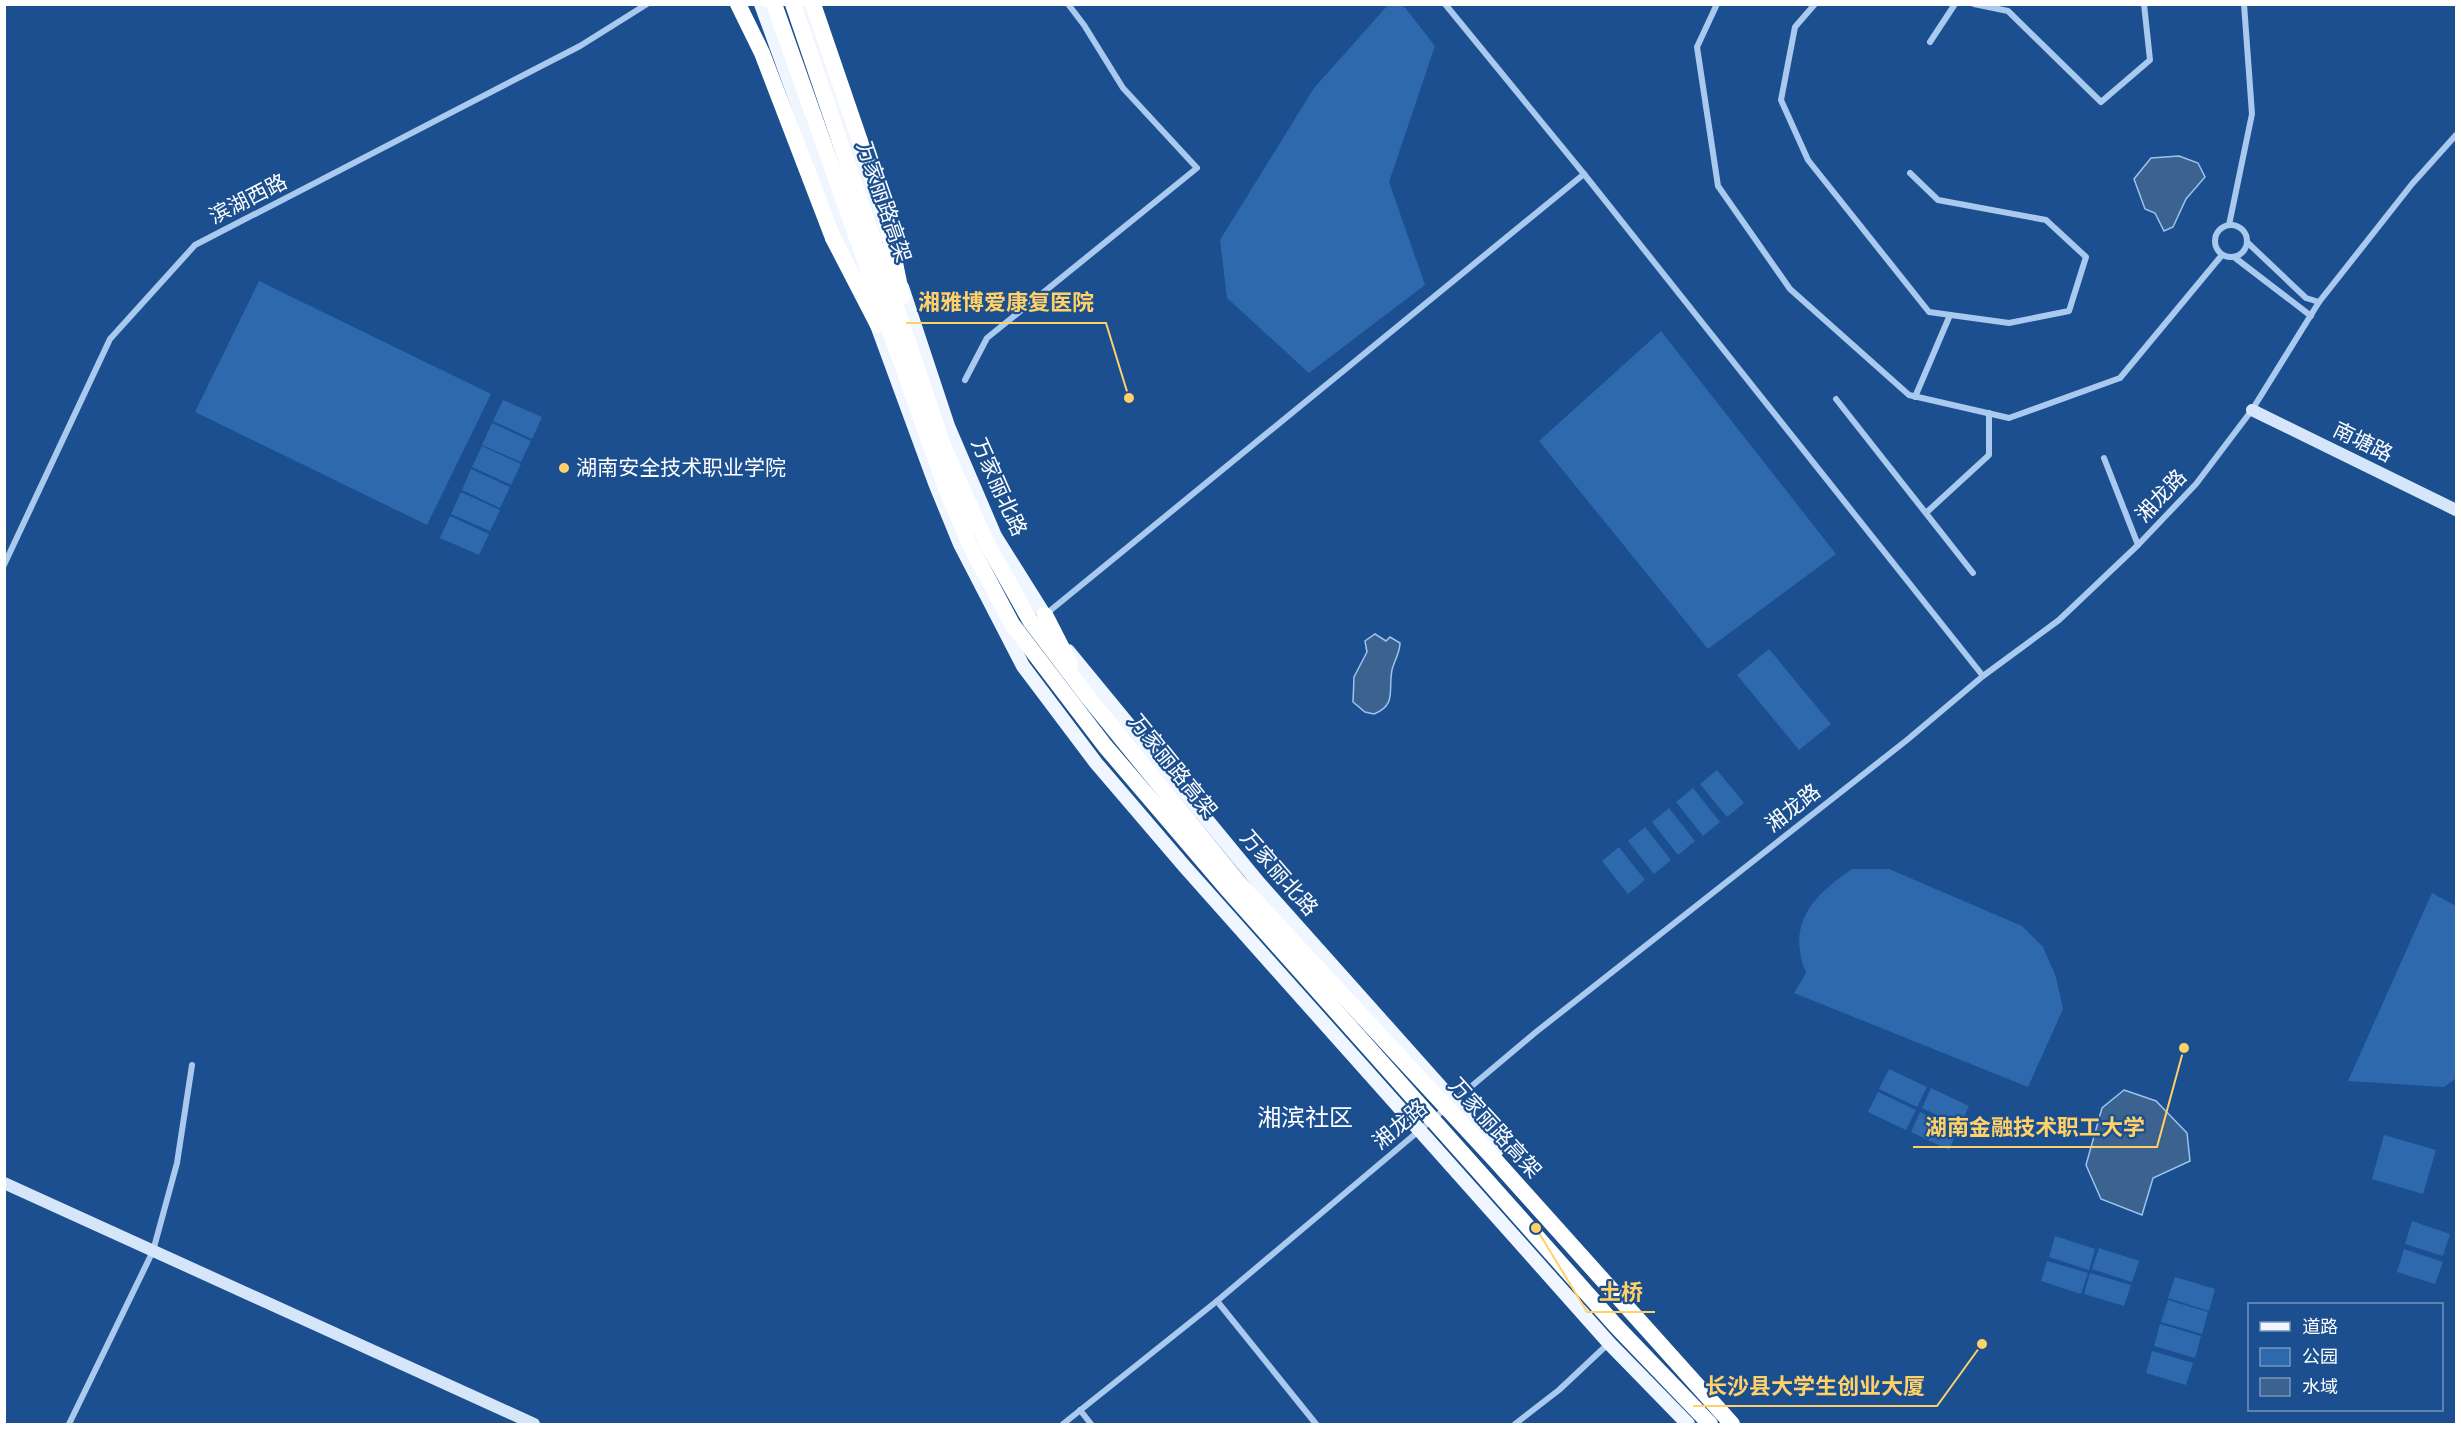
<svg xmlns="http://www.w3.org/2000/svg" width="2461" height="1429" viewBox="0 0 2461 1429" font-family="Rubik,'Noto Sans SC',sans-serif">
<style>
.green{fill:#2e69ad}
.water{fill:#3c6290;stroke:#9cc4f0;stroke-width:1.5}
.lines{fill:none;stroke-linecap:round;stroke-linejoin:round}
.street{stroke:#a9c9ee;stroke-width:6}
.secondary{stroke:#d6e6fa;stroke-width:12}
.primary{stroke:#f0f6ff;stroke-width:14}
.highway{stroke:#fff;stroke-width:16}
.highway-bridge{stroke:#fff;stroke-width:16}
.poi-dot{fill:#ffd166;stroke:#1b4f8f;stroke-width:2}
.labels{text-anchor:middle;stroke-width:4.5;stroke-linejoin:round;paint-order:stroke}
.street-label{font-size:21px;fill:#fff;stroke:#1b4f8f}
.poi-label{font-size:21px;fill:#fff;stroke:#1b4f8f;text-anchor:start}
.quarter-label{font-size:24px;fill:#fff;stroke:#1b4f8f}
.leader{fill:none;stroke:#ffd166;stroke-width:2}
.callout-dot{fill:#ffd166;stroke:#1b4f8f;stroke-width:2}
.callout-label{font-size:22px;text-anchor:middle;font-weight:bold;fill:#ffd166;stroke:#1b4f8f;stroke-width:4.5;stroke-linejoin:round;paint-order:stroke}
</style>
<rect width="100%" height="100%" fill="#1b4f8f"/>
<g class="green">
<path d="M1388,5h15l32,41 -46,136 36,103 -116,88 -82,-75 -7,-58 94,-152z"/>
<path d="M259,281l232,113 -64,131 -232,-113z"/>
<path d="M1661,331l175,223 -128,95 -169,-208z"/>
<path d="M503,400l39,17 -10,22 -39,-18z"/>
<path d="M492,423l39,18 -10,21 -39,-17z"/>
<path d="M482,446l39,18 -10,21 -39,-18z"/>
<path d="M471,469l39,18 -10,21 -38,-18z"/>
<path d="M461,492l39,18 -10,21 -39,-17z"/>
<path d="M450,516l39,18 -10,21 -39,-17z"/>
<path d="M1769,649l62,75 -32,26 -62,-75z"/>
<path d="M1717,770l27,33 -17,14 -27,-33z"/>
<path d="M1693,788l27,34 -17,14 -27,-34z"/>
<path d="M1669,808l26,33 -17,14 -26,-33z"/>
<path d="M1645,827l26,33 -17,14 -26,-33z"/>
<path d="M1619,847l26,33 -17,14 -26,-33z"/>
<path d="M1852,869h37l133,57 21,21 13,30 7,32 -35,78 -234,-94 12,-20c-20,-50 7,-77 46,-104z"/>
<path d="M2432,893l24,13v172l-12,9 -96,-6z"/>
<path d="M1889,1069l38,18 -10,20 -38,-18z"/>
<path d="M1931,1088l38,18 -9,20 -38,-18z"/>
<path d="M1878,1092l38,18 -10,20 -38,-18z"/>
<path d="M1920,1112l38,18 -9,20 -38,-18z"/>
<path d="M2384,1135l52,15 -13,44 -51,-15z"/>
<path d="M2412,1221l38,13 -7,22 -38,-12z"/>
<path d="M2055,1236l40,13 -6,21 -40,-13z"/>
<path d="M2099,1248l40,13 -7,21 -40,-13z"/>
<path d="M2404,1249l39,13 -8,22 -38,-12z"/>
<path d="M2047,1261l41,12 -7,21 -40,-13z"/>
<path d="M2090,1273l41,12 -7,21 -40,-12z"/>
<path d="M2175,1277l40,12 -6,22 -41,-13z"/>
<path d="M2168,1300l40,12 -6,22 -41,-12z"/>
<path d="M2160,1324l41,12 -6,22 -41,-12z"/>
<path d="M2152,1351l41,12 -7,22 -40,-12z"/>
</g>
<g class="water">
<path d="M2179,156l19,7 7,14 -19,22 -13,28 -9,4 -9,-18 -10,-4 -11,-30 17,-21z"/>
<path d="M1375,634l11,7 4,-4 10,6c0,10 -6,18 -8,27 -4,20 5,35 -18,44l-9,-2 -12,-10 1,-25 13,-25 -2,-11z"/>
<path d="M2124,1090l32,11 31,32 3,28 -37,17 -11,37 -41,-16 -15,-34 16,-57z"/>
</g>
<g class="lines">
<g class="street">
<path d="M1445,4l139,170 399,502"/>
<path d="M1717,4l-20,43 21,139 72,103 119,106 100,23 111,-40 102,-123"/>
<path d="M1815,4l-20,23 -14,73 27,60 121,152 80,11 60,-12 17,-54 -40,-37 -108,-20 -28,-27"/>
<path d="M1974,4l34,7 93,91 49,-42 -6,-56"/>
<path d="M1930,42l25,-38"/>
<circle cx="2231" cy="241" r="16"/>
<path d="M2229,225l23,-111 -8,-110"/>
<path d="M2247,242l59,56 13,4"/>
<path d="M2234,257l77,59"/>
<path d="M965,380l22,-42 210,-170 -74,-80 -39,-63 -16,-21"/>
<path d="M1915,397l35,-82"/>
<path d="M1836,399l137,174"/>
<path d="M2104,458l34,87"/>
<path d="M1927,512l62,-57v-42"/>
<path d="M4,565l106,-226 85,-94 385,-199 67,-42"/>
<path d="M1046,614l538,-440"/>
<path d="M1454,1101l82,-69 371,-292 76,-64 76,-56 79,-75 58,-61 56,-74 67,-108 93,-118 44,-49"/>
<path d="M1217,1301l99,123"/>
<path d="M1080,1410l11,14"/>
<path d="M69,1424l84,-173 24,-88 15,-98"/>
<path d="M1063,1424l154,-123 229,-193"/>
<path d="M1515,1424l44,-34 50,-47"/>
</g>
<g class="secondary">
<path d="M2252,410l204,100"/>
<path d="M4,1183l530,241"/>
</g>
<g class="primary">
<path d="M761,4l100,275"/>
<path d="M805,4l78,231"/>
<path d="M902,287l46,139 47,110 54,86"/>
<path d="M874,317l61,166 25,61 63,122 73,97 89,104 424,476 79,81"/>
<path d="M1068,651l190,231 239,268"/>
</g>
<g class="highway">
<path d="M738,4l24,49 71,185"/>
<path d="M813,4l72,210"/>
<path d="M1045,615l25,49"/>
</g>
<g class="highway-bridge">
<path d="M774,4l173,487 23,54 42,79 93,122 123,144 253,284 135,152 94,98"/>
<path d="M793,4l151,444 42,94 45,80 56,74 152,187 257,278 236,263"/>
<path d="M885,214l17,83"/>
<path d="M833,238l45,87"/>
</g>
</g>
<circle class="poi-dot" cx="564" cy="468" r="6"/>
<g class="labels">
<g class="street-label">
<text transform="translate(248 199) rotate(-27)" y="7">滨湖西路</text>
<text transform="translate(884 202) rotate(71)" y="7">万家丽路高架</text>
<text transform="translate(2363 442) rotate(26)" y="7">南塘路</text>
<text transform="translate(999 487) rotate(66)" y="7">万家丽北路</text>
<text transform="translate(2161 496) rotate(-47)" y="7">湘龙路</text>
<text transform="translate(1173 766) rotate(51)" y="7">万家丽路高架</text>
<text transform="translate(1793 808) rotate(-38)" y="7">湘龙路</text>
<text transform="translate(1279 873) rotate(49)" y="7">万家丽北路</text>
<text transform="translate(1400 1125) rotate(-40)" y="7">湘龙路</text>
<text transform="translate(1495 1128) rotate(48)" y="7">万家丽路高架</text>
</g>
<g class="poi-label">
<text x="576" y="475">湖南安全技术职业学院</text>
</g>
<g class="quarter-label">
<text x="1305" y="1126">湘滨社区</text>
</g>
</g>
<path class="leader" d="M1129 398L1106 323H906M2184 1048L2157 1147H1913M1536 1228L1587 1312H1655M1982 1344L1937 1406H1693"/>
<g class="callout-dot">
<circle cx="1129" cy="398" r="6"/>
<circle cx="2184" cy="1048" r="6"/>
<circle cx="1536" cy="1228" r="6"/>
<circle cx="1982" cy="1344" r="6"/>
</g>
<g class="callout-label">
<text x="1006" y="310">湘雅博爱康复医院</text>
<text x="2035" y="1135">湖南金融技术职工大学</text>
<text x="1621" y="1300">土桥</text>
<text x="1815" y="1394">长沙县大学生创业大厦</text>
</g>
<rect width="2461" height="1429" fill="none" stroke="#ffffff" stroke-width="12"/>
<rect x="2248" y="1303" width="195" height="108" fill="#1b4f8f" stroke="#7695bc" stroke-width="1.5"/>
<rect x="2260" y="1322" width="30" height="9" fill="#f0f6ff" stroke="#7695bc" stroke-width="1.5"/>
<text x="2302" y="1333" font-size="18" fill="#ffffff">道路</text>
<rect x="2260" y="1348" width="30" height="18" fill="#2e69ad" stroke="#7695bc" stroke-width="1.5"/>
<text x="2302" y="1363" font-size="18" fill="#ffffff">公园</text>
<rect x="2260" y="1378" width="30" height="18" fill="#3c6290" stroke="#7695bc" stroke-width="1.5"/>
<text x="2302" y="1393" font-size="18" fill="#ffffff">水域</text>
</svg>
